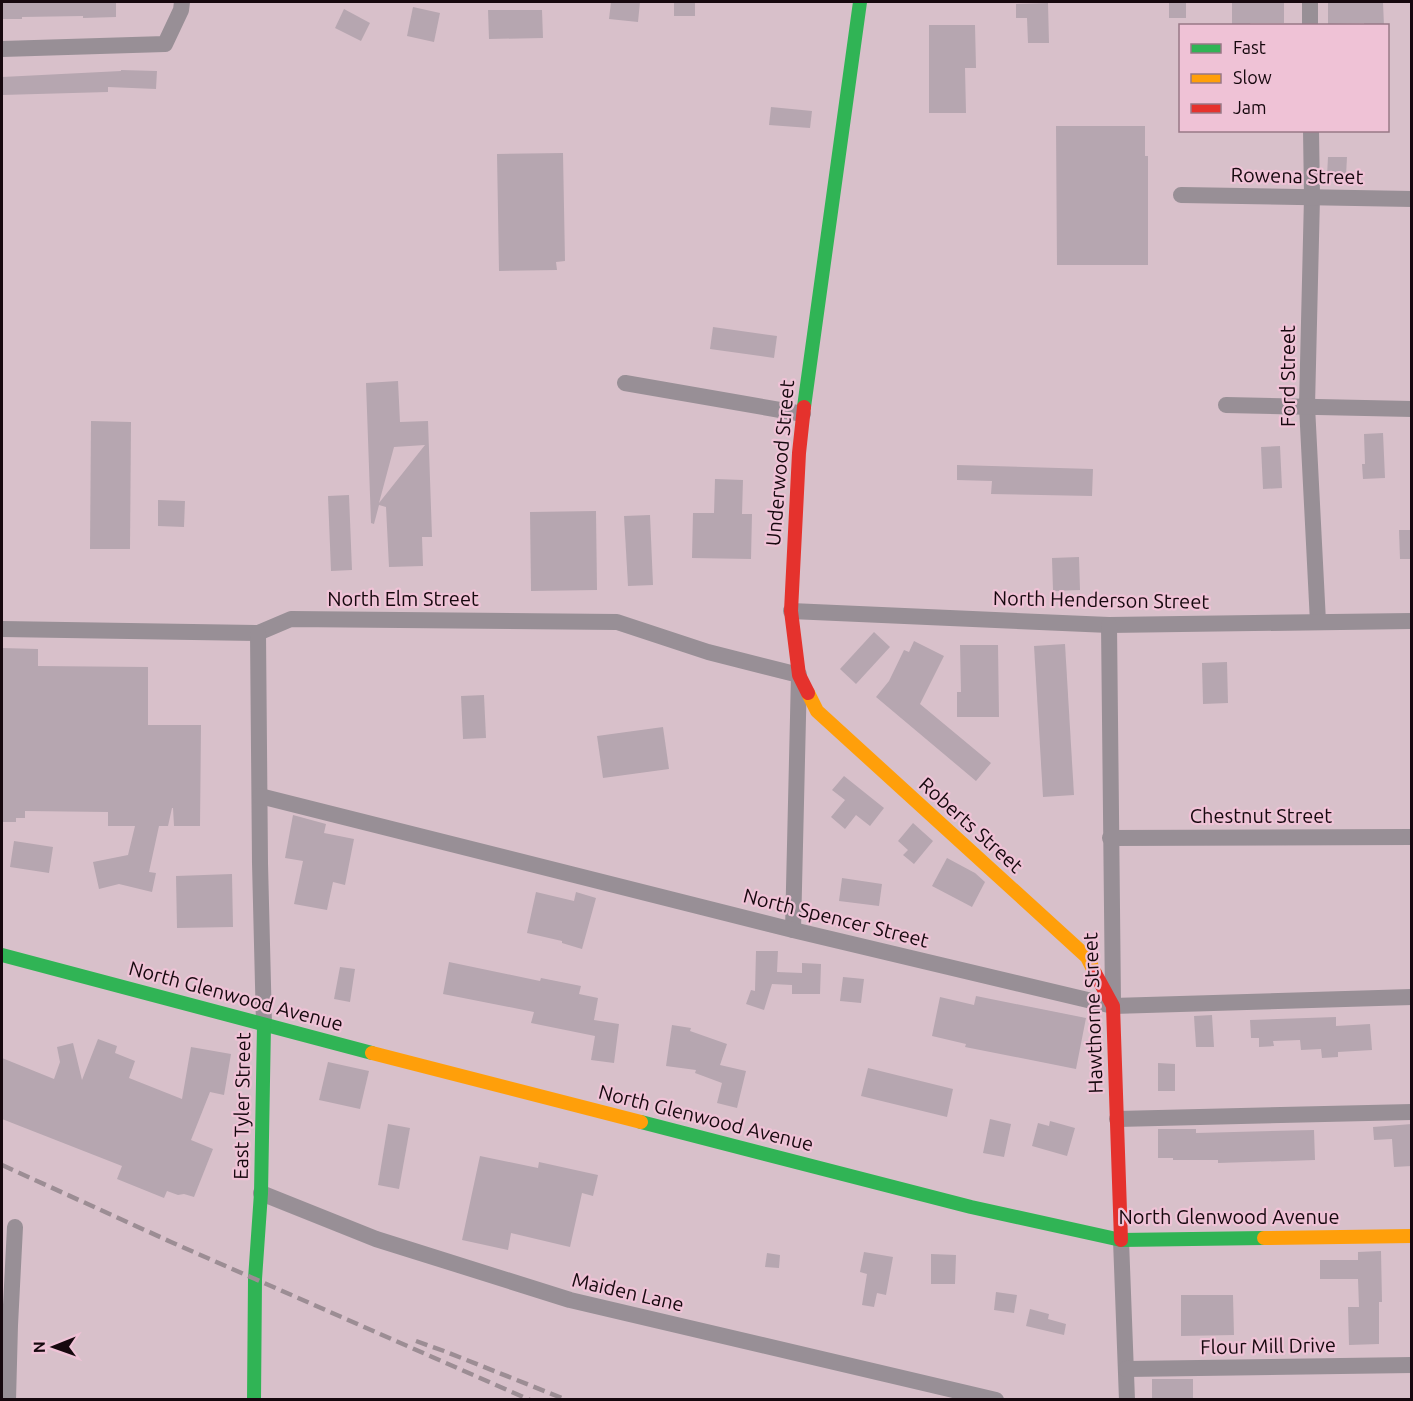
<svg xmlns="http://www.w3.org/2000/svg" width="1413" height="1401" viewBox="0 0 1413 1401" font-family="Ubuntu,sans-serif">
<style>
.building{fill:#b6a6b0;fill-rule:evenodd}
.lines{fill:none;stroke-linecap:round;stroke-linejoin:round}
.street{stroke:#988f96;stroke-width:16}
.fast{stroke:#30b455;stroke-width:14}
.slow{stroke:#ff9f0a;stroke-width:14}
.jam{stroke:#e5322d;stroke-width:14}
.rail{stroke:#9c8d94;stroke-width:4.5;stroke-dasharray:12 6;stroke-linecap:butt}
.labels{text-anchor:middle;stroke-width:4.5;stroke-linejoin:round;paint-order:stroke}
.street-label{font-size:20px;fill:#16080e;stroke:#efc2d6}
</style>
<rect width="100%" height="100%" fill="#d8c0ca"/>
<g class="building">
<path d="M2,2h114v15l-33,1v-2l-61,1v2h-20z"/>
<path d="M611,2h29l-2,20 -29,-3z"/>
<rect x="674" y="2" width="21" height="14"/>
<rect x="1169" y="2" width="17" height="16"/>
<path d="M1284,2v21h-34l1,3h-19v-23z"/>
<path d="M1328,2h55l1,24h-20v-3l-36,1z"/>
<path d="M1048,3l1,40h-21l-1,-25h-11v-14z"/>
<path d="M413,7l27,6 -6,29 -27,-6z"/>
<path d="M344,9l26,14 -9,18 -26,-13z"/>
<path d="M488,10h54l1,28 -54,1z"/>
<path d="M929,25h46l1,43h-11l1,45h-37z"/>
<path d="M121,70l36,1 -1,18 -48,-2v5l-106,3v-18l119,-6z"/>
<path d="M771,107l41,4 -2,17 -41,-3z"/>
<path d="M1056,126h89v30h3v109h-91z"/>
<path d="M563,153l2,108 -9,1 1,8 -58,1 -2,-117z"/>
<path d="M1328,157h19l-1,19h-19z"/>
<path d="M713,327l64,9 -3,22 -64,-9z"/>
<path d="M398,381l2,41 28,-1 4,116h-10l1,29 -34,1 -3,-60 -7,-2 -5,19 -3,-1 -5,-140zM425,445l-46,58 15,-56z"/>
<path d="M91,421l40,1 -1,127h-40z"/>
<path d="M1383,433l2,45 -22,1 -1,-15h3l-1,-30z"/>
<path d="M1280,446l2,42 -19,1 -2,-42z"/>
<path d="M957,465l136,4 -1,27 -101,-2 1,-13 -35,-1z"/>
<path d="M715,479l28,1 -1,34h10l-1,45 -59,-1 1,-45h21z"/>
<path d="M349,495l3,75 -21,1 -3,-75z"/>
<path d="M158,500l27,1 -1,26 -26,-1z"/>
<path d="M596,511l1,79 -66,1 -1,-79z"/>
<path d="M650,515l3,70 -25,1 -4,-70z"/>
<path d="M1399,530h13v29h-12z"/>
<path d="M1079,557l1,33 -27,1 -1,-33z"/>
<path d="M874,632l16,15 -34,37 -16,-15z"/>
<path d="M914,641l30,15 -24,48 71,59 -15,18 -100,-84 13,-16 15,-31 5,2z"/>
<path d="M1065,644l9,151 -31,2 -9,-151z"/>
<path d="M960,645h38l1,72h-42v-25h4z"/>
<path d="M2,648l36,1v17l110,1v58h53l-1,101h-26l-1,-18h-1l-4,18h-9l-10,46 7,1 -4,19 -33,-8 -20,5 -6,-27 35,-7 7,-29h-27v-14l-83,-1v7h-9v4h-13v-4h-1z"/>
<path d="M1227,662l1,41 -25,1 -1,-41z"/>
<path d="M484,695l2,43 -23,1 -2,-43z"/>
<path d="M663,727l6,42 -66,9 -6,-42z"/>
<path d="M844,776l40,32 -14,18 -14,-11 -11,14 -14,-12 14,-17 -13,-10z"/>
<path d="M293,815l33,9 -2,9 30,6 -9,46 -12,-3 -6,28 -33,-6 9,-43 -18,-3z"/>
<path d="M913,823l20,18 -19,23 -11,-9 5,-5 -10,-9z"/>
<path d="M14,841l39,6 -4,26 -39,-6z"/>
<path d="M947,858l28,15 10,9 -13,25 -40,-21z"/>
<path d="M232,874l1,53 -56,1 -1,-52z"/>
<path d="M842,878l40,6 -3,22 -40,-5z"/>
<path d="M536,892l38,9 2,-9 20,6 -14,51 -20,-6v-2l-35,-8z"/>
<path d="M756,951h22l-1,21 25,1v-10l19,1 -1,30h-28v-9l-20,-1 -8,26 -18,-6 5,-14 4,1z"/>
<path d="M449,962l91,19 1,-3 40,8 -2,8 19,4 -4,22 25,4 -5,39 -23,-3 4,-24 -64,-13 3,-11 -91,-18z"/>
<path d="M340,967l15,2 -5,33 -16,-3z"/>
<path d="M843,977l21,2 -3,24 -21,-2z"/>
<path d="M976,996l110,22 -10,51 -111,-22 1,-3 -34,-8 8,-39 34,8z"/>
<path d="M1212,1015l2,32h-18l-2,-31z"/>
<path d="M1336,1017v9l34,-2 2,26 -34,2v5l-16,1 -1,-9 -20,1 -1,-10 -27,1 1,5 -15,1v-9h-8l-1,-18z"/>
<path d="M672,1025l19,3 -1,3 37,13 -7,21 26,6 -9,37 -20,-5 5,-20 -27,-10 1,-3 -30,-4z"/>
<path d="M98,1039l19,7 -2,7 20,8 -6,17 53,21 9,-52 40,7 -7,41 -14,-3 -19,48 22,9 -19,48 -10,-3 -6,1 -11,-4 -3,7 -47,-19 5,-13 -120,-47v-61l52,21 6,-17 -3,-15 16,-4 9,37z"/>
<path d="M328,1062l41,9 -9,38 -41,-9z"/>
<path d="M1158,1063l17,1v27h-17z"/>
<path d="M868,1068l85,21 -6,28 -86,-21z"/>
<path d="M990,1119l21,5 -7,33 -21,-4z"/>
<path d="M1050,1121l25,7 -8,28 -35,-10 6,-23 11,3z"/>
<path d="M388,1124l22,4 -11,61 -21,-4z"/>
<path d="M1412,1124v42l-18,1 -2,-28 -18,1 -1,-13z"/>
<path d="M1158,1129h38v4l118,-3 1,30 -97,3v-3h-45v-2h-15z"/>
<path d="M480,1156l58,12 1,-6 59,13 -5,21 -11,-3 -12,54 -59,-14 -3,17 -46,-10z"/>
<path d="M1381,1251l1,51h-3v42l-30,1 -1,-38h11l-1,-28h-38v-19h38v-8z"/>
<path d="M864,1252l29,5 -7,38 -9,-2 -3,14 -12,-2 5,-31 -7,-2z"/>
<path d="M767,1253l13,2 -1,13 -14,-1z"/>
<path d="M931,1254l25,1 -1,29h-24z"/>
<path d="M996,1292l21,3 -3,18 -20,-3z"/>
<path d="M1181,1295h52l1,40 -53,1z"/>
<path d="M1030,1309l19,5 -1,5 18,5 -2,11 -38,-9z"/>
<rect x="1152" y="1379" width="41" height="21"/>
</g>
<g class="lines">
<g class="street">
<path d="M1310,2v24"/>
<path d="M2,49l163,-5 16,-34 1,-8"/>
<path d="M1311,130l1,67 -5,209 11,216"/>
<path d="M1181,195l231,4"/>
<path d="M625,383l178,31"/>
<path d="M1226,405l186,4"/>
<path d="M791,611l318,14 303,-4"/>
<path d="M1109,625l4,377"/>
<path d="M2,629l256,4 33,-14 326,3 91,30 91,23 -6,255"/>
<path d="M258,633l2,230 4,162"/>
<path d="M260,796l533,134 320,76 299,-9"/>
<path d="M1110,838l302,-1"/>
<path d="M1117,1119l295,-7"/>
<path d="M261,1193l115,46 194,61 426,100"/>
<path d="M1121,1240l6,160"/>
<path d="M1126,1369l286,-4"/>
<path d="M8,1400l2,-75 5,-98"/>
</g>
<g class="fast">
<path d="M804,407l56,-405"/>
<path d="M2,955l370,98"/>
<path d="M641,1122l330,85 150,33 143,-2"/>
<path d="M254,1400l1,-121 6,-86 3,-168"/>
</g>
<g class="slow">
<path d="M808,693l9,18 270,246 8,16"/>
<path d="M372,1053l269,69"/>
<path d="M1264,1238l148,-2"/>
</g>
<g class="jam">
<path d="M804,407l-5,46 -8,158 8,64 9,18"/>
<path d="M1095,973l18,33 8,234"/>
</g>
<g class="rail">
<path d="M2,1165l169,77 359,158"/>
<path d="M416,1341l28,10 123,49"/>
</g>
</g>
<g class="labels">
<g class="street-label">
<text transform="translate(1297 176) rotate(1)" y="7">Rowena Street</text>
<text transform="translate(1288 376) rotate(-90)" y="7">Ford Street</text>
<text transform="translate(780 463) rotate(-85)" y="7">Underwood Street</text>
<text x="403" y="606">North Elm Street</text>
<text transform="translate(1101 600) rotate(1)" y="7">North Henderson Street</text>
<text x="1261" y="823">Chestnut Street</text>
<text transform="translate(971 825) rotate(42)" y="7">Roberts Street</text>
<text transform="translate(836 918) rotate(14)" y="7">North Spencer Street</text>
<text transform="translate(236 996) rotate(15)" y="7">North Glenwood Avenue</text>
<text transform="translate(1093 1013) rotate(-92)" y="7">Hawthorne Street</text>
<text transform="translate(242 1106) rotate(-89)" y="7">East Tyler Street</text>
<text transform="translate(706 1118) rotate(14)" y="7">North Glenwood Avenue</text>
<text x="1229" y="1224">North Glenwood Avenue</text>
<text transform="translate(628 1292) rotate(13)" y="7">Maiden Lane</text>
<text transform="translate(1268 1346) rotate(-1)" y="7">Flour Mill Drive</text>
</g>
</g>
<rect width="1413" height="1401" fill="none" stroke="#16080e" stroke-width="6"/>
<rect x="1179" y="24" width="210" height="108" fill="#efc2d6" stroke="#987886" stroke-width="1.5"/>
<rect x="1191" y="44" width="30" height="9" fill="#30b455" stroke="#987886" stroke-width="1.5"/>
<text x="1233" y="54" font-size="18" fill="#16080e">Fast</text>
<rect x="1191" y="74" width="30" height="9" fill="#ff9f0a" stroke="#987886" stroke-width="1.5"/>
<text x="1233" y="84" font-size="18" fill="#16080e">Slow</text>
<rect x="1191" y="104" width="30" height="9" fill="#e5322d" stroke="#987886" stroke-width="1.5"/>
<text x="1233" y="114" font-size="18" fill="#16080e">Jam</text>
<g transform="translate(54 1347) rotate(269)" stroke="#efc2d6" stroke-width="4.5" paint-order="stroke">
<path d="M0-4.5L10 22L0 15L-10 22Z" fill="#16080e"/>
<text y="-9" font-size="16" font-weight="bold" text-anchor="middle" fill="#16080e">N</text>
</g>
</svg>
